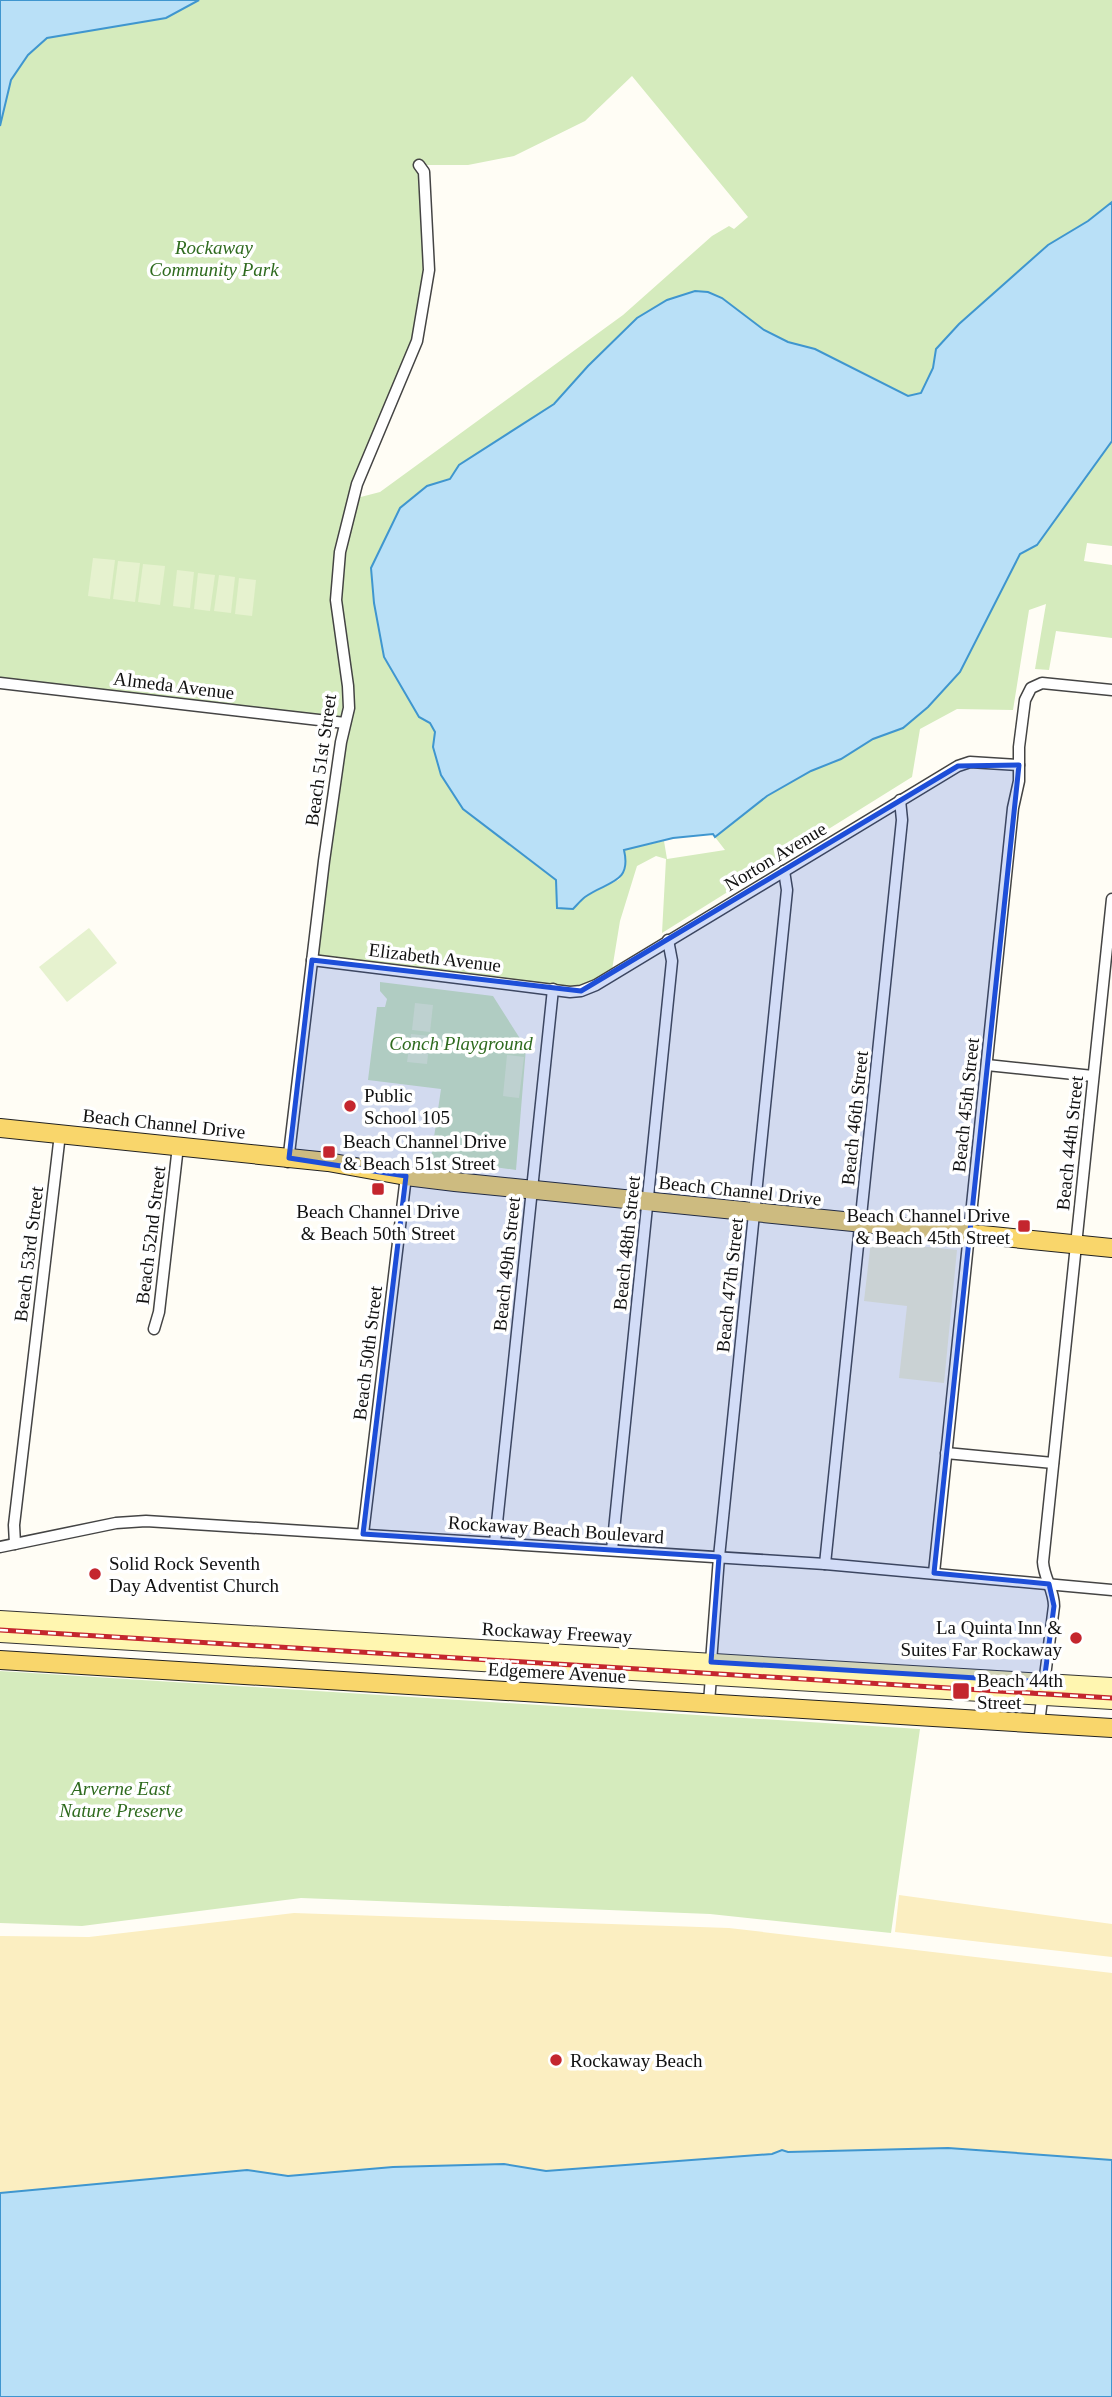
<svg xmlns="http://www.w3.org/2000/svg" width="1112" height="2397" viewBox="0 0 1112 2397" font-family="Georgia,serif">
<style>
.farmland{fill:#f6f3d4}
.green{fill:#d5ebbd;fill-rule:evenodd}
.sand{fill:#fbeec1}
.pitch{fill:#e6f2cf}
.water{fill:#b9e0f7;stroke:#3f96cf;stroke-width:2}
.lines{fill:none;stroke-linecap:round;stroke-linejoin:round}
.street-casing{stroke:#444;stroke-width:13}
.secondary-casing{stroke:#333;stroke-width:18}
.primary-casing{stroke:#222;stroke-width:20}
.street{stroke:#fff;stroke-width:10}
.secondary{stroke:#fff6b0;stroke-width:16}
.primary{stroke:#f9d66b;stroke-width:18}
.rail-casing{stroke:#c4262e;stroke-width:5}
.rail{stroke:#fff;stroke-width:2.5;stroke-dasharray:8;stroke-linecap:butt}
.marked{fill:#1d4ed8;fill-opacity:0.2;stroke:#1d4ed8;stroke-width:5;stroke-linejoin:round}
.poi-dot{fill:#c4262e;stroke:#fff;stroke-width:2.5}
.labels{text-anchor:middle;stroke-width:7;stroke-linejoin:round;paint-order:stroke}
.park-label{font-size:19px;font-style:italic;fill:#2f6b1f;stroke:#fff}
.street-label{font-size:19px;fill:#111;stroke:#fff}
.poi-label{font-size:19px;fill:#111;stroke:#fff;text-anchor:start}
</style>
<rect width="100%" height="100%" fill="#fffdf5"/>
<path class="farmland" d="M871,1241l86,9 -13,133 -45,-5 8,-72 -43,-5z"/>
<g class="green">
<path d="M199,0h913v202l-176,147 -3,19 -12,25 -13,3 -93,-47 -27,-7 -24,-12 -42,-32 -14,-6 -13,-1 -28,9 -113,104 -95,61 -9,14 -23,7 -27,22 -29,60 3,35 10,54 35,60 11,6 5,9 -2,15 30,62 93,71 17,29 12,-12 35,-18 4,-29 40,-9 3,18 58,-9 -10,-13 52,-41 44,-25 30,-12 32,-20 30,-11 117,-174 17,-9 75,-104v105l-25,-3 -3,18 28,4v73l-56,-7 -7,39 -14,-1 11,-65 -17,6 -16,100 -56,-1 -37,20 -8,48 -250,156 4,-74 -10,-3 -19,10 -17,55 -9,55 -30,15 -269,-31 32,-237 -344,-40v-557l11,-46 17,-25 19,-17 119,-20zM632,76l116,141 -14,12 -5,-3 -17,10 -89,79 -243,177 -27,7 64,-158 12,-71 -8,-105h47l46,-9 71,-35z"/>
<path d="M380,982l113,14 33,52 -10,122 -85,-12 10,-69 -73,-9 9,-73h8l2,-8 -7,-8z"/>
<path d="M0,1671l920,58 -29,204 -181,-19 -409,-16 -219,28 -82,-3z"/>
</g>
<g class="sand">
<path d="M899,1895l213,29v33l-217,-25z"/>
<path d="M294,1913l435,15 383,45v187l-164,-12 -160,4 -6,-2 -10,4 -226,17 -43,-7 -110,3 -105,9 -41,-6 -247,23v-257l89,1z"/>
</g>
<g class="pitch">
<path d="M93,558l22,2 -5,39 -22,-3z"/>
<path d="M118,561l22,2 -5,39 -22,-3z"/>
<path d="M143,564l22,2 -5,39 -22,-3z"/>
<path d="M177,570l17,2 -4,36 -17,-2z"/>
<path d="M198,573l17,2 -5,36 -16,-2z"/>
<path d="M219,575l16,2 -4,36 -17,-2z"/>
<path d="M239,578l17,2 -4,36 -17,-2z"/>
<path d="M89,928l28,35 -50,39 -28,-35z"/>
<path d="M415,1003l18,2 -3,27 -18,-2z"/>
<path d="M411,1034l19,2 -3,28 -20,-2z"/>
<path d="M507,1055l17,2 -5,41 -16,-2z"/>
</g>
<g class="water">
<path d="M0,0h199l-33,18 -119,20 -19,17 -17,25 -11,46z"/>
<path d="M1112,202v239l-75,104 -17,9 -60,118 -32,35 -25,21 -30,11 -32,20 -30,12 -44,25 -52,41 -2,-3 -40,4 -49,12c8,34 -17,31 -39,47 -4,3 -8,8 -12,12l-16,-1 -1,-28 -93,-71 -22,-34 -8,-28 2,-15 -5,-9 -11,-6 -35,-60 -10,-54 -3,-35 29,-60 27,-22 23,-7 9,-14 95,-61 34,-38 49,-48 30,-18 28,-9 13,1 14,6 42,32 24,12 27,7 93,47 13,-3 12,-25 3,-19 23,-25 89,-79 40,-24z"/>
<path d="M948,2148l164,12v237h-1112v-204l247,-23 41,6 105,-9 111,-3 42,7 226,-17 10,-4 6,2z"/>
</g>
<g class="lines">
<g class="street-casing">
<g id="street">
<path d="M0,683l345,40"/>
<path d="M312,960l258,32 11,-1 15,-6 362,-219 12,-4 49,3"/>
<path d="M987,1065l106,11"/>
<path d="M288,1162l36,-301 17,-119 8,-34 -1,-22 -12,-86 4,-48 17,-68 60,-143 12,-71 -5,-98 -5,-7"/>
<path d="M154,1329l5,-17 19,-166"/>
<path d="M946,1453l107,10"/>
<path d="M363,1534l43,-358"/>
<path d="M495,1542l58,-553"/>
<path d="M15,1544l-1,-19 46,-391"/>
<path d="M0,1547l116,-24 30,-2 679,43 287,26"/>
<path d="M612,1550l60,-589 -4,-21"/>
<path d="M825,1564l77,-744 -2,-20"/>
<path d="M934,1573l79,-765 6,-27v-34l6,-47 6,-12 11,-5 70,7"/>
<path d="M711,1662l8,-105 68,-667 -3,-19"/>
<path d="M709,1702l2,-25"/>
<path d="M1039,1723l15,-117c0,-16 -10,-28 -11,-44l69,-663"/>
</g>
</g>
<g class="secondary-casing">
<g id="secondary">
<path d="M0,1619l1112,67"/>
<path d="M0,1634l1112,67"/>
</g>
</g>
<g class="primary-casing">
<g id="primary">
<path d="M0,1128l328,34 78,14 49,6 657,66"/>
<path d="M0,1660l1112,68"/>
</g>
</g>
<use href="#street" class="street"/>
<use href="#secondary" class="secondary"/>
<use href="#primary" class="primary"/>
<g class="rail-casing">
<path id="rail" d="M0,1630l1112,68"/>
</g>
<use href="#rail" class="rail"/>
</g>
<path class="marked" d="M1019,765l-85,808 115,11 5,22 -10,76 -333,-20 8,-105 -356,-23 43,-358 -117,-18 23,-198 269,31 377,-225z"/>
<g class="poi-dot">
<circle cx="350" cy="1106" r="7"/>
<rect x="322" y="1145" width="14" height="14" rx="3.5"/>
<rect x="371" y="1182" width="14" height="14" rx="3.5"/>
<rect x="1017" y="1219" width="14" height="14" rx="3.5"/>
<circle cx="95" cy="1574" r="7"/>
<circle cx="1076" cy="1638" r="7"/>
<rect x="952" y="1682" width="18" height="18" rx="3.5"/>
<circle cx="556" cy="2060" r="7"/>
</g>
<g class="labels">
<g class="park-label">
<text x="214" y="254">Rockaway<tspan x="214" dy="22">Community Park</tspan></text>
<text x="461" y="1050">Conch Playground</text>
<text x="121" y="1795">Arverne East<tspan x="121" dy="22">Nature Preserve</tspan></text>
</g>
<g class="street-label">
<text transform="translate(174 685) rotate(7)" y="7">Almeda Avenue</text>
<text transform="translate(320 760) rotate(-82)" y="7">Beach 51st Street</text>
<text transform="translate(775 856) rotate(-31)" y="7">Norton Avenue</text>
<text transform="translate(435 957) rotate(7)" y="7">Elizabeth Avenue</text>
<text transform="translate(965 1105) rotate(-84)" y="7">Beach 45th Street</text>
<text transform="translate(854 1118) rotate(-84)" y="7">Beach 46th Street</text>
<text transform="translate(164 1123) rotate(6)" y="7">Beach Channel Drive</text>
<text transform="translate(1069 1143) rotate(-84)" y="7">Beach 44th Street</text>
<text transform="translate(740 1190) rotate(6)" y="7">Beach Channel Drive</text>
<text transform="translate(150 1235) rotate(-83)" y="7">Beach 52nd Street</text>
<text transform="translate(626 1243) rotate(-84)" y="7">Beach 48th Street</text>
<text transform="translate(28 1254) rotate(-83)" y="7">Beach 53rd Street</text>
<text transform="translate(506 1264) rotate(-84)" y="7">Beach 49th Street</text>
<text transform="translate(729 1285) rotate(-84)" y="7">Beach 47th Street</text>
<text transform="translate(367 1353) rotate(-83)" y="7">Beach 50th Street</text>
<text transform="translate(556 1529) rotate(4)" y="7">Rockaway Beach Boulevard</text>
<text transform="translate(557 1632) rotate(3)" y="7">Rockaway Freeway</text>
<text transform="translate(557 1672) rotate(3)" y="7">Edgemere Avenue</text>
</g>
<g class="poi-label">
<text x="364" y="1102">Public<tspan x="364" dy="22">School 105</tspan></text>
<text x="343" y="1148">Beach Channel Drive<tspan x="343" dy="22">&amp; Beach 51st Street</tspan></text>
<text x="378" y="1218" text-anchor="middle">Beach Channel Drive<tspan x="378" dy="22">&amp; Beach 50th Street</tspan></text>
<text x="1010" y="1222" text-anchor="end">Beach Channel Drive<tspan x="1010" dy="22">&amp; Beach 45th Street</tspan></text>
<text x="109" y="1570">Solid Rock Seventh<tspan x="109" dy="22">Day Adventist Church</tspan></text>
<text x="1062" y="1634" text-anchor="end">La Quinta Inn &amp;<tspan x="1062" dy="22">Suites Far Rockaway</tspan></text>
<text x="977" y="1687">Beach 44th<tspan x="977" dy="22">Street</tspan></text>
<text x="570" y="2067">Rockaway Beach</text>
</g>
</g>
</svg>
